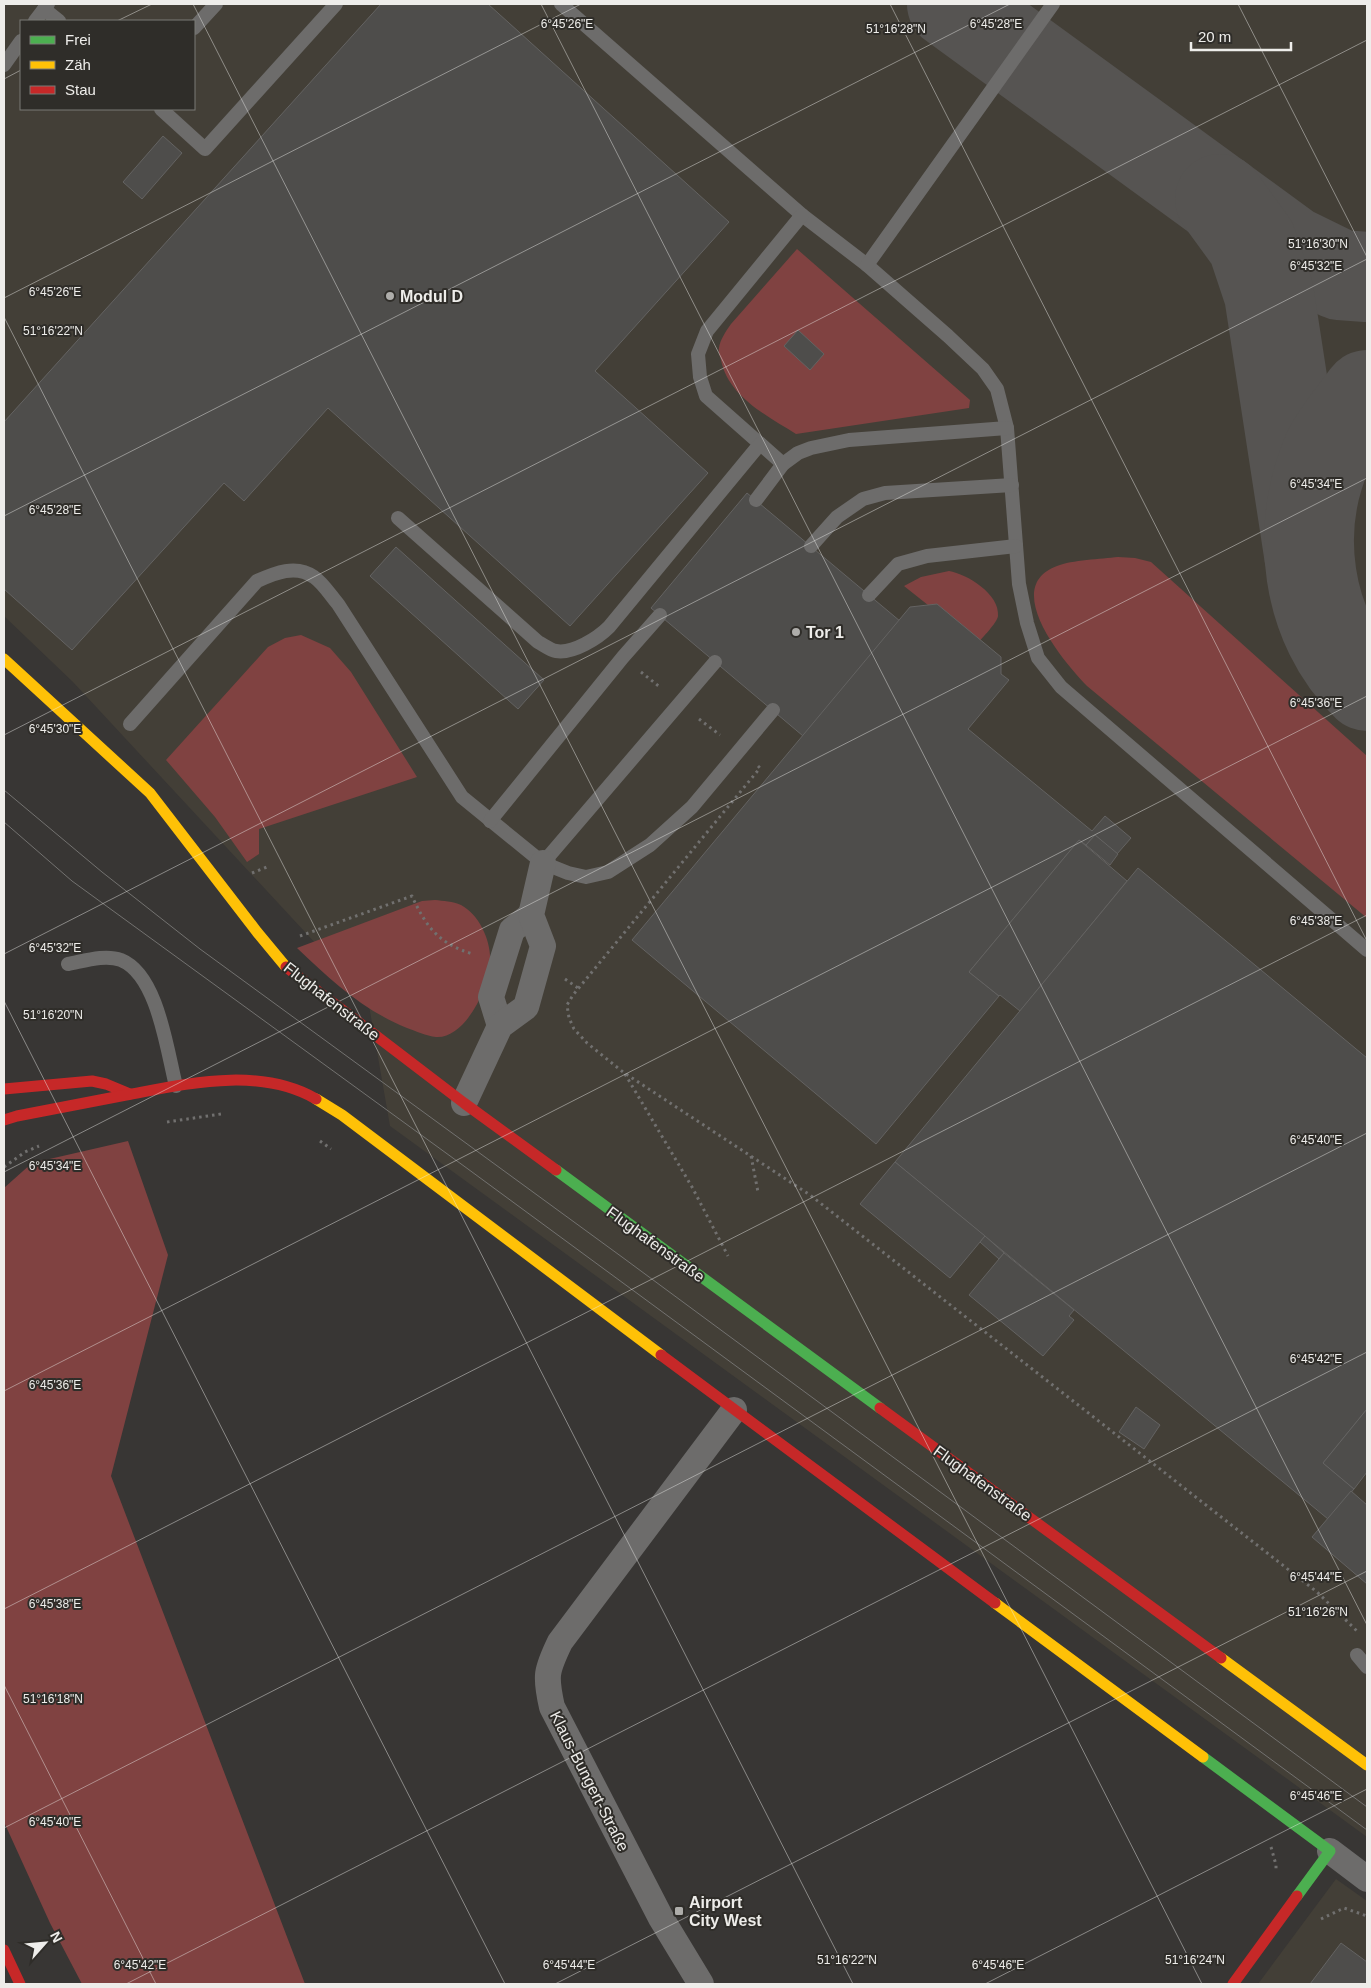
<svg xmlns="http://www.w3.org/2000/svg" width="1371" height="1988" viewBox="0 0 1371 1988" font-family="Helvetica,sans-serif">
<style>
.built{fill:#433f37;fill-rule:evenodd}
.green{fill:#804241}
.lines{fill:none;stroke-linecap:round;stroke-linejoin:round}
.taxiway{stroke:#565452;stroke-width:90}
.building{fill:#4e4d4b;stroke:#646362}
.path{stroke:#71706f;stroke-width:3;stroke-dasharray:2.5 4;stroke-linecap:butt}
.lane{stroke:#6d6c6b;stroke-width:14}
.street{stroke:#6d6c6b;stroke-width:26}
.fast{stroke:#4caf50;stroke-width:11}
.slow{stroke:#ffc107;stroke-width:11}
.jam{stroke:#c62828;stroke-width:11}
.tram{stroke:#737270;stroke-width:1}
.ticks{fill:none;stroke:#eeedea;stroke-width:1;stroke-opacity:0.45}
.poi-dot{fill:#aeadaa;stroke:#2f2d29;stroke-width:2}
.labels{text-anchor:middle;stroke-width:4;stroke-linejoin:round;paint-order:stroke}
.poi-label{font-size:16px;font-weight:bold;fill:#eeedea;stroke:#2f2d29;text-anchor:start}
.street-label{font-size:16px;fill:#eeedea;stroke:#2f2d29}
.ticks-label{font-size:12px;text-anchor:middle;fill:#eeedea;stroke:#2f2d29;stroke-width:4;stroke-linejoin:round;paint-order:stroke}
</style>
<rect width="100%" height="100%" fill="#383634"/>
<g class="built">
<path d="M4,4h1363v1833l-977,-711 -22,-126 -295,-318 -69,-66zM21,21h173v88h-173z"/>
<path d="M1336,1879l31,22v83h-109z"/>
</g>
<g class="green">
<path d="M797,249l173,151 -1,8 -173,26c-29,-18 -68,-38 -75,-74 -1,-4 -3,-8 -2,-12 1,-8 7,-17 12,-24z"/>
<path d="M1118,557l17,1 16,4 216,194v162l-280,-232c-23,-24 -87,-99 -30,-120 15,-6 44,-7 61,-9z"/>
<path d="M949,571c18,3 51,23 49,45 -1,7 -16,22 -21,28l-73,-58 17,-9z"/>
<path d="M301,635l29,13 21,24 66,105 -158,52v25l-12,8 -32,-45 -49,-57 102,-113 17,-9z"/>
<path d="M435,900c8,1 18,1 26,5 19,10 31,38 29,58 -1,25 -25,76 -54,74 -10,-1 -20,-6 -29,-9 -46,-19 -75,-47 -110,-80l125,-47z"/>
<path d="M128,1141l40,114 -57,221 194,508h-223l-32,-61 -46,-101v-634l28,-25z"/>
</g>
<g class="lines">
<g class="taxiway">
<path d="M952,4l339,247 49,24 27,2"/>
<path d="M1220,199l32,44 17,51 40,260"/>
<path d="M1367,395c-12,17 -30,37 -39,56 -34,77 -23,175 39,235"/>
</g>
</g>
<g class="building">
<path d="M381,4h107l241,218 -134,149 113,102 -138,153 -242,-218 -84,93 -20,-18 -152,167 -68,-61v-167z"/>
<path d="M163,136l19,17 -40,46 -19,-17z"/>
<path d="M798,330l26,24 -14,16 -26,-24z"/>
<path d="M747,493l178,149 -97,115 -177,-149z"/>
<path d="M396,547l148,133 -26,29 -148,-133z"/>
<path d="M937,604l64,53v17l8,6 -41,49 124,102 13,-15 26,22 -14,16 -22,-19 -9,10 -7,-5 -110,132 30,24 -123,148 -244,-204 278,-333z"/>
<path d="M1095,835l23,19 -8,11 -24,-20z"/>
<path d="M1079,840l48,41 -107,130 -20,-16 -1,1 -30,-24z"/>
<path d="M1138,868l229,190v351l-44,54 31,26 -26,30 -433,-357z"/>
<path d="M895,1162l90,74 -35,42 -90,-74z"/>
<path d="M985,1236l19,17 -5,6 -19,-17z"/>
<path d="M1004,1253l70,57 -5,6 5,4 -31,36 -74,-61z"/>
<path d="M1136,1407l24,18 -16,24 -25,-17z"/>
<path d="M1367,1409v63l-13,17 -31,-26z"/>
<path d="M1351,1491l16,14v79l-55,-47z"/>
<path d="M1341,1943l26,19v22h-57z"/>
</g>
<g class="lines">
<g class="path">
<path d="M641,672l20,16"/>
<path d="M699,719l21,16"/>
<path d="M758,766l2,2 -187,227 -6,10 2,13 5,11 13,14 36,29 187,123 507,397 41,40"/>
<path d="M252,873l15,-6"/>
<path d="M300,936l112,-40c14,31 27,48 61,58"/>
<path d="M565,979l13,9"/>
<path d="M625,1074l67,113 36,69"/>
<path d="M167,1122l54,-8"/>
<path d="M320,1141l11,8"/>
<path d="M751,1156l7,36"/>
<path d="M4,1167l21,-15 14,-6"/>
<path d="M1271,1847l5,18v5"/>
<path d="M1321,1919l23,-11 23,8"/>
</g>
<g class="lane">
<path d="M561,4l241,211 65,50 81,71 35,33 14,20 10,39 12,156 8,39 11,35 23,29 306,263"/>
<path d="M44,9l15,12"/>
<path d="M35,21l13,-17"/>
<path d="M194,28l22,-24"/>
<path d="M4,65l17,-24"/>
<path d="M161,109l44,40 131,-145"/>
<path d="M867,265l186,-261"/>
<path d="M783,464l-77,-68 -6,-19 -2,-23 9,-23 95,-116"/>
<path d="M756,500l27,-36 15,-11 13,-5 38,-8 158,-12"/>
<path d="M398,518l140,124c6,3 12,8 18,9 17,3 42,-13 53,-24l151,-183"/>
<path d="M811,546l26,-29 26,-18 22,-6 127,-8"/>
<path d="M869,595l29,-31 29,-8 89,-10"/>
<path d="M130,724l127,-143c18,-8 39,-17 57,-4 9,6 17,19 24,27l124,193 81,66 25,10 18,4 22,-5 42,-27 42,-38 81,-97"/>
<path d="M490,821l133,-164 37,-42"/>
<path d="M543,863l172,-201"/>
<path d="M68,964c16,-3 37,-10 53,-4 37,15 46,91 55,126"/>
<path d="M1357,1655l10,12"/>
</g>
<g class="street">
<path d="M500,1026l-9,-29 21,-67 19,-15"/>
<path d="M464,1103l36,-77 26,-19 17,-61 -12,-31 12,-52"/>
<path d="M1330,1851l37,28"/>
<path d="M701,1984l-40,-66 -109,-211c-7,-31 -6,-36 8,-65l174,-232"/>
</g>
<g class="fast">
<path d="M556,1170l324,238"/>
<path d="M1203,1757l127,94 -33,45"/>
</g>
<g class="slow">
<path d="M4,659l146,134 107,139 29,35"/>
<path d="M316,1099l26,16 319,240"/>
<path d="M995,1603l208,154"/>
<path d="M1221,1658l146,107"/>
</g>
<g class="jam">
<path d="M286,967l178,136 92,67"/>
<path d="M4,1089l88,-8 14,3 24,10"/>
<path d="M4,1120l13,-4c36,-7 73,-14 109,-21 60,-11 133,-29 190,4"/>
<path d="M661,1355l334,248"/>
<path d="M880,1408l341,250"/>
<path d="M4,1950l16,34"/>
<path d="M1233,1984l64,-88"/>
</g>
<g class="tram">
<path d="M4,790l98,82 98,77 422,308 745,550"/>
<path d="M4,822l68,59 396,288 899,661"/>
</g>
</g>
<path class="ticks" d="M193,4l1009,1980M541,4l826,1621M890,4l477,937M1238,4l129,253M117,21l35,-17M4,79l17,-9M4,298l577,-294M4,317l849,1667M4,516l1006,-512M4,735l1363,-695M4,954l1363,-695M4,1001l501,983M4,1172l1363,-694M4,1391l1363,-695M4,1609l1363,-694M4,1685l152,299M4,1828l1363,-695M126,1984l1241,-632M555,1984l812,-413M985,1984l382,-195"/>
<g class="poi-dot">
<circle cx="390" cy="296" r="5"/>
<circle cx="796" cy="632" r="5"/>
<rect x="674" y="1906" width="10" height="10" rx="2.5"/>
</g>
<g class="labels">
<g class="poi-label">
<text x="400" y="302">Modul D</text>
<text x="806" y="638">Tor 1</text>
<text x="689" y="1908">Airport<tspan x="689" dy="18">City West</tspan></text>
</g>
<g class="street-label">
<text transform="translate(332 1001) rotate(38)" y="6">Flughafenstraße</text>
<text transform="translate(656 1244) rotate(36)" y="6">Flughafenstraße</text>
<text transform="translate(983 1483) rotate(36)" y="6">Flughafenstraße</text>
<text transform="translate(590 1781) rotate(63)" y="6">Klaus-Bungert-Straße</text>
</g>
</g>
<g class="ticks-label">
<text x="567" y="28">6°45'26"E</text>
<text x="996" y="28">6°45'28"E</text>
<text x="896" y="33">51°16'28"N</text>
<text x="1318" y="248">51°16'30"N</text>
<text x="1316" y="270">6°45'32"E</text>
<text x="55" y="296">6°45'26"E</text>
<text x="53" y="335">51°16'22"N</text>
<text x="1316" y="488">6°45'34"E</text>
<text x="55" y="514">6°45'28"E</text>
<text x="1316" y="707">6°45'36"E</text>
<text x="55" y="733">6°45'30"E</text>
<text x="1316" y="925">6°45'38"E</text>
<text x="55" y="952">6°45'32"E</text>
<text x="53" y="1019">51°16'20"N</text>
<text x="1316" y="1144">6°45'40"E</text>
<text x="55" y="1170">6°45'34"E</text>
<text x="1316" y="1363">6°45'42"E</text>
<text x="55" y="1389">6°45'36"E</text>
<text x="1316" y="1581">6°45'44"E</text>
<text x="55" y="1608">6°45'38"E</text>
<text x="1318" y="1616">51°16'26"N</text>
<text x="53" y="1703">51°16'18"N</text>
<text x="1316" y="1800">6°45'46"E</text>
<text x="55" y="1826">6°45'40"E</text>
<text x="847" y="1964">51°16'22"N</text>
<text x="1195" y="1964">51°16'24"N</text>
<text x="140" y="1969">6°45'42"E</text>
<text x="569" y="1969">6°45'44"E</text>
<text x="998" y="1969">6°45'46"E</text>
</g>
<rect width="1371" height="1988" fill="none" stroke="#eeedea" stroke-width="10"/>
<rect x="20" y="20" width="175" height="90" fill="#2f2d29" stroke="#7b7a76"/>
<rect x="30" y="36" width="25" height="8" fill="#4caf50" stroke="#7b7a76"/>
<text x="65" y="45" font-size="15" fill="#eeedea">Frei</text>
<rect x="30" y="61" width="25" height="8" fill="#ffc107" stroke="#7b7a76"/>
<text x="65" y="70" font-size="15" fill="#eeedea">Zäh</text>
<rect x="30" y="86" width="25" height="8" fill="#c62828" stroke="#7b7a76"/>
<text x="65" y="95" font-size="15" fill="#eeedea">Stau</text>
<g transform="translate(45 1943) rotate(63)" stroke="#2f2d29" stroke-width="4" paint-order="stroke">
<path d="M0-4L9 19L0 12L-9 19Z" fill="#eeedea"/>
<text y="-8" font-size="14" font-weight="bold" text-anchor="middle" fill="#eeedea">N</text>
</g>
<path d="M1191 42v8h100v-8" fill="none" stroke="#eeedea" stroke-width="2.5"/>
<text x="1198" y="42" font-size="15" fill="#eeedea" stroke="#2f2d29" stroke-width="4" paint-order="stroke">20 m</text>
</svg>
